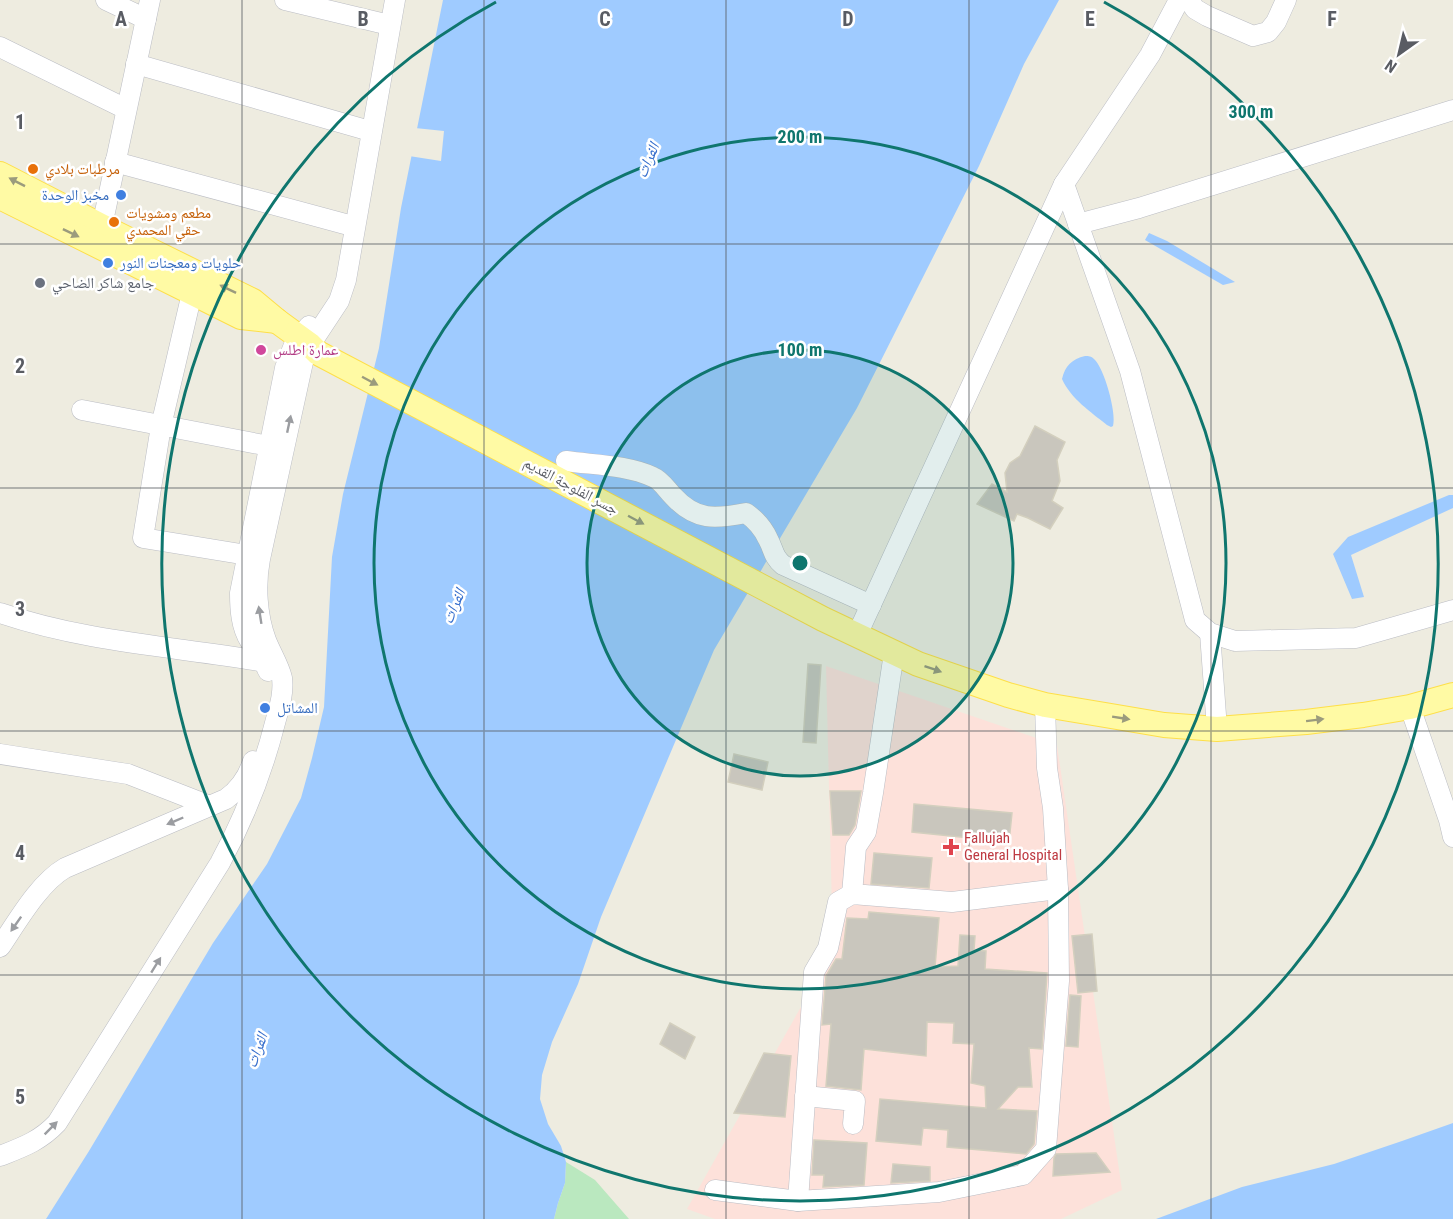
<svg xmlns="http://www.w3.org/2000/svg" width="1453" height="1219" viewBox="0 0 1453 1219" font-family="'Roboto Condensed','Noto Naskh Arabic',sans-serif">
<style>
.medical{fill:#fde1da}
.green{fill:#bae8bf}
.water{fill:#9fcbff}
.pier{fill:#eeece0}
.building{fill:#c9c6bd;stroke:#d3cfbe;stroke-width:1.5}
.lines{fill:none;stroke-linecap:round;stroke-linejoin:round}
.minor-casing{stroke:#bbbdc4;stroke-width:21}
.major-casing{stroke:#fedf49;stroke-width:26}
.minor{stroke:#fff;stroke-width:20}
.major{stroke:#fffaa4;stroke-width:24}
.oneway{fill:#9b9b7d}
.oneway2{fill:#9b9da1}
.grid{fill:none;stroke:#595c63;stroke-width:1.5;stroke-opacity:0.55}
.ring{fill:none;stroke:#0f766e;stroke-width:3}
.food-dot{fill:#e8710a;stroke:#fff;stroke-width:2}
.shop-dot{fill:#3f7fe0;stroke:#fff;stroke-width:2}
.worship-dot{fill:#6b7280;stroke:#fff;stroke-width:2}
.hotel-dot{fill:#d1479c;stroke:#fff;stroke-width:2}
.health-dot{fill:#e0444e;stroke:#fff;stroke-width:2}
.labels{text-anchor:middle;stroke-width:5;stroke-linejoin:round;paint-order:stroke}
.food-label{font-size:15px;fill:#c56008;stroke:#fff;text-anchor:start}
.shop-label{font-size:15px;fill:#366cbe;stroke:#fff;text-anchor:start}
.worship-label{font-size:15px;fill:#5b616d;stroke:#fff;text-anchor:start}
.hotel-label{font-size:15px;fill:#b23c85;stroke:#fff;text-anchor:start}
.street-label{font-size:15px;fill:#595c63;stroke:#fff}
.health-label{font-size:15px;fill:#be3a42;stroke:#fff;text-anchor:start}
.water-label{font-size:16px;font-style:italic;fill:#376fcd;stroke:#fff}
.grid-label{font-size:20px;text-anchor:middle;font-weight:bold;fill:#595c63;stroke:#fff;stroke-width:5;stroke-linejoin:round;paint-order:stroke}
.centre{fill:#0f766e;stroke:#fff;stroke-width:3}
.ring-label{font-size:18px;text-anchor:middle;font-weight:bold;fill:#0f766e;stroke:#fff;stroke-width:5;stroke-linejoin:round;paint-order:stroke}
</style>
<rect width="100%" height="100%" fill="#eeece0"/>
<path class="medical" d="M826,666l231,79 65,445 -61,29h-346l-28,-10 146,-259z"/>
<path class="green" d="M566,1162l29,18 34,39h-75l4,-16 7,-20z"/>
<g class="water">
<path d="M443,0h616l-35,64 -45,102 -122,242 -143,242 -113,267 -23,67 -26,58 -10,33 -2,24 8,25 13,22 5,16 -1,21 -7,20 -4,16h-508l43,-68 124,-208 54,-79 34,-66 11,-40 12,-51 8,-150 11,-63 36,-146 22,-140z"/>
<path d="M1149,233l18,8 68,41 -12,3 -78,-45z"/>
<path d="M1085,356c4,0 6,0 9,3 10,8 23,55 19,67l-2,1 -4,-2c-16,-13 -36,-26 -45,-46 3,-13 10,-20 23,-23z"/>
<path d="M1449,495h4v13l-102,47 13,42 -12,2 -19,-45 15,-17z"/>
<path d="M1453,1123v96h-297l86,-32 92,-23 68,-23z"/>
</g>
<path class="pier" d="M415,128l29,3 -3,30 -32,-5z"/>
<g class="building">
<path d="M1035,426l30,16 -8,18 3,21 -8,20 11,7 -13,21 -22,-11 -11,-4 -3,7 -37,-17 15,-20 15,8 -2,-19 5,-10 10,-7z"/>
<path d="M808,664l13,1 -5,78 -13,-1z"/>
<path d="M734,754l34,8 -6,28 -34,-8z"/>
<path d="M830,791h31l-6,34 -6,10h-16z"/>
<path d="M914,804l98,9 -3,29 -97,-10z"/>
<path d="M874,853l58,5 -3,30 -58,-4z"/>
<path d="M869,912l70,6 -4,49 23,-1 2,-31 15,1 -1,14 12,1 -1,18 62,4 -5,76 -13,-1 3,39h-14l-20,22 39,2 -3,33 -8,10 -79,-7 1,-17 -25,-2 -2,17 -45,-4 4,-42 106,9 -1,-22 -14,-3 3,-39 -21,-1 1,-20 -27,-1 -1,34 -62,-7 -3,41 -35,-4 5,-62 -9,1 4,-49 10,-17h6l5,-41 21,1z"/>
<path d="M1092,934l5,57 -19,2 -6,-57z"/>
<path d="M1070,995l11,1 -3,51 -12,-1z"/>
<path d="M670,1023l25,14 -10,22 -25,-15z"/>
<path d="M764,1053l27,3 -6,61 -51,-4z"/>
<path d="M814,1140l53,3 -3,42 -41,2 1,-12h-12z"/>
<path d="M1096,1153l14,19 -57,4 1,-18 2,-4z"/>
<path d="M893,1164l37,3v14l-39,2z"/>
</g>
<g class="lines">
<g class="minor-casing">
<g id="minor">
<path d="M106,0l40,19"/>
<path d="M285,0l96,23"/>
<path d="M1189,0l6,9 12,7 46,20 15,-4 8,-10 10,-22"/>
<path d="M0,47l126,62"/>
<path d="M136,64l227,65"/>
<path d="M115,162l230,62"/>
<path d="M1064,184l66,187 65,249 15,13 25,8 121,-3 97,-28"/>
<path d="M1078,224l61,-16 314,-98"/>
<path d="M102,226l48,-226"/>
<path d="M192,293l-31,133 -18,112 104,17"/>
<path d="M82,410l187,36"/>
<path d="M566,461c28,4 62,4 87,16 8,3 14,13 20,19 23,25 42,23 73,17 10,7 17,15 22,26 6,11 5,18 15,26l88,40"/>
<path d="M0,613c88,30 181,34 272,50"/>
<path d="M1210,633l7,96"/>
<path d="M857,635l207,-451 86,-129 29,-55"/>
<path d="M268,671c-4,-11 -12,-19 -18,-30 -9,-14 -10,-32 -10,-48l45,-225 9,-23 15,-19"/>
<path d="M1410,707l39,113 4,17"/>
<path d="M0,754l128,20 82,32"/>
<path d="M852,894l4,-47 10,-15 7,-39 21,-140"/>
<path d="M0,947c17,-25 39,-64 65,-79l161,-69c14,-10 22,-22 27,-38"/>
<path d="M805,1096l50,5 -2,23"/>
<path d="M0,1156c23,-9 40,-15 57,-33l163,-260c25,-46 42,-89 55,-140 4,-15 9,-29 7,-45 -3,-13 -11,-25 -16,-38 -9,-24 -11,-55 -6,-81l43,-197 7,-17 29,-44 7,-21 49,-280"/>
<path d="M715,1190l83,11 141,-9 84,-17 23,-26 13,-168 -1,-92 -5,-81 -6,-40 -2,-63"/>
<path d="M798,1201l16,-229 14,-24 10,-46 14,-8 100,8 106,-13"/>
</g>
</g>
<g class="major-casing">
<g id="major">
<path d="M0,174l105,54 148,73 24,20 33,24 8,8 505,266 95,45 90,31 37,10 60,10 59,10 53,4 89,-7 57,-7 47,-8 43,-12"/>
<path d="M0,197l241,120 36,4"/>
</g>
</g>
<use href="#minor" class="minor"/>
<use href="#major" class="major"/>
</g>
<defs><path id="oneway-solid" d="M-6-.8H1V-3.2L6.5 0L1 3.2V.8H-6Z" transform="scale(1.5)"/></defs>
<g class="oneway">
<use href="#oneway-solid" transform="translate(17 182) rotate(-153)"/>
<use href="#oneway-solid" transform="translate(71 233) rotate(26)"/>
<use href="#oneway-solid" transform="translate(228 289) rotate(-154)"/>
<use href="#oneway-solid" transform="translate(370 381) rotate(28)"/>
<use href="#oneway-solid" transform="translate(636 520) rotate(28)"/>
<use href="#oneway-solid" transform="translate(933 669) rotate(19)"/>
<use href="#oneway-solid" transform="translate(1121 718) rotate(9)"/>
<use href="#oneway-solid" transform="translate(1315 720) rotate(-7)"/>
</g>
<g class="oneway2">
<use href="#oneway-solid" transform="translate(289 424) rotate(-78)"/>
<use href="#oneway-solid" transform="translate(260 615) rotate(-99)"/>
<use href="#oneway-solid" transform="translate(175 821) rotate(157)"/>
<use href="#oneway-solid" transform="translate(16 924) rotate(125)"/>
<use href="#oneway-solid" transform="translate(156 965) rotate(-58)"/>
<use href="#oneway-solid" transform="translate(51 1128) rotate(-45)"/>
</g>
<path class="grid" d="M242,0v1219M484,0v1219M726,0v1219M969,0v1219M1211,0v1219M0,244h1453M0,488h1453M0,731h1453M0,975h1453"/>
<circle cx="800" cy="563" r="213" fill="#0f766e" fill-opacity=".12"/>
<g class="ring">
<circle cx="800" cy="563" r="213"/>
<circle cx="800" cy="563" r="426"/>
<path d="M1104 2A638 638 0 1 1 496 2"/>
</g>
<g class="food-dot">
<circle cx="33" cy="169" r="6"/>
<circle cx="114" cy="222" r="6"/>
</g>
<g class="shop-dot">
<circle cx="121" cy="195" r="6"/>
<circle cx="108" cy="263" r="6"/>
<circle cx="265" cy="708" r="6"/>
</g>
<circle class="worship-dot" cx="40" cy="283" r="6"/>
<circle class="hotel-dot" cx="261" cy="350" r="6"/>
<path class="health-dot" d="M948 838h6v6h6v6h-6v6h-6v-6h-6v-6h6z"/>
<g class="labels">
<g class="food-label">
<text x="45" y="174">مرطبات بلادي</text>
<text x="126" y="218">مطعم ومشويات<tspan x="126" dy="17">حقي المحمدي</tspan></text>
</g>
<g class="shop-label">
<text x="109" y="200" text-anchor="end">مخبز الوحدة</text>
<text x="120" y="268">حلويات ومعجنات النور</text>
<text x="277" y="713">المشاتل</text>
</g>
<g class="worship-label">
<text x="52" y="288">جامع شاكر الضاحي</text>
</g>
<g class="hotel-label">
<text x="273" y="355">عمارة اطلس</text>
</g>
<g class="street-label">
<text transform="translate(571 486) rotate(28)" y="5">جسر الفلوجة القديم</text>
</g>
<g class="health-label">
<text x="964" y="843">Fallujah<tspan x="964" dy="17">General Hospital</tspan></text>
</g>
<g class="water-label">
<text transform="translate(647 160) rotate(-67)" y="6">الفرات</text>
<text transform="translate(453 606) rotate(-67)" y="6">الفرات</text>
<text transform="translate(256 1050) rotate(-70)" y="6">الفرات</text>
</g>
</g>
<g class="grid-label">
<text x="121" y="26">A</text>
<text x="363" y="26">B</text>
<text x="605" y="26">C</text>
<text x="848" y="26">D</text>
<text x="1090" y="26">E</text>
<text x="1332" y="26">F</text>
<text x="20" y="129">1</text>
<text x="20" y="373">2</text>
<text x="20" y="616">3</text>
<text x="20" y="860">4</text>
<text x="20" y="1104">5</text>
</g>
<circle cx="800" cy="563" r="9" class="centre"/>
<g class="ring-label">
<text x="1251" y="118">300 m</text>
<text x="800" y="143">200 m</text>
<text x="800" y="356">100 m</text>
</g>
<g transform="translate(1399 54) rotate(214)" stroke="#ffffff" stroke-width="4.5" paint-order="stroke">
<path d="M0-4.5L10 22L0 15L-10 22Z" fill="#595c63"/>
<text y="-9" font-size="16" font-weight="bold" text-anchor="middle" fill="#595c63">N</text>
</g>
</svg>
